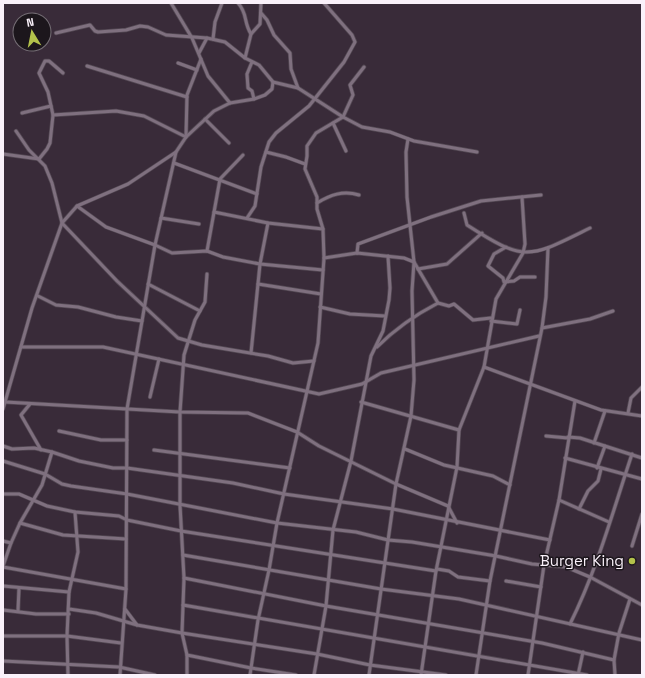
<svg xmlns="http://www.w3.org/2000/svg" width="645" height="678" viewBox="0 0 645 678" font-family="'Space Grotesk',sans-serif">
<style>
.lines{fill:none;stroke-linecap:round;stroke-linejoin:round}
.street-casing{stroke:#544954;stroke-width:4.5}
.street{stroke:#7f707f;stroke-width:3}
.poi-dot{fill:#b3c24b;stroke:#1c161c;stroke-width:1.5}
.labels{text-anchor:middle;stroke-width:3;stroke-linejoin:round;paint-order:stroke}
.poi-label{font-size:15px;fill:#faf1fa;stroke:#1c161c;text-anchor:end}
</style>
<rect width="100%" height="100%" fill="#392b39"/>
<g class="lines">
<g class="street-casing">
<g id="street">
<path d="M171,3l21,35 16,38 22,27"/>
<path d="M238,3c10,11 5,18 13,31"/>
<path d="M261,13l6,7 7,15 16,18 1,16 7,19"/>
<path d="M56,33l34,-8 5,6 3,1 28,-2 14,-4 8,1 18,8 41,3 18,4 20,16 14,7 14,17 25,6 45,29 19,10 28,5 24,9 63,11"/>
<path d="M213,39l2,-17 7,-19"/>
<path d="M199,53l8,-15"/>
<path d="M245,58l6,-24 9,-10 1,-21"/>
<path d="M252,62l-5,12 1,14 4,3 2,8"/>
<path d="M178,63l19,7"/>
<path d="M87,66l100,31"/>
<path d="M22,113l29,-7"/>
<path d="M53,115l63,-4 28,5 42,21"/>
<path d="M205,119l24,24"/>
<path d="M333,123l13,28"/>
<path d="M16,131l13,19 16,16 7,17 10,40 55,58 61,57 24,7 66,11 25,7 21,-2"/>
<path d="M186,137l1,-42 14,-36"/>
<path d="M266,152l20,5 19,7"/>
<path d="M3,154l36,5"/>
<path d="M39,159l8,-10 3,-6 3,-28 -5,-23 -9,-19 6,-12h4l14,12"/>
<path d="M174,163l83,31"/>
<path d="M317,203c13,-8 26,-13 42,-8"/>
<path d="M77,206l29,21 49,18 17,8 35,-2 16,6 37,7 63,6"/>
<path d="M214,212l54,11 55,6"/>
<path d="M464,213l3,12c59,38 62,33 123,3"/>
<path d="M161,218l38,6"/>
<path d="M247,218l8,-12 6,-39 8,-25 7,-9 33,-27 35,-44 11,-20 -3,-7 -28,-32"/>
<path d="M506,247l-12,7 -6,12 15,12 1,4 10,-1 6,-4h15"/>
<path d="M207,251l13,-72 23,-24"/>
<path d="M357,253l1,-9 73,-27 50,-16 60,-6"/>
<path d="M324,258l33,-5 47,5 10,4 24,41 11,3 5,-2 19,16 18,-2"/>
<path d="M418,269l29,-5 35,-31"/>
<path d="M148,284l52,27"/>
<path d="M258,284l63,10"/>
<path d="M38,296l18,9 22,2 38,10 26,4"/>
<path d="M320,307l30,7 35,2"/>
<path d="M491,321l26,3 3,-14"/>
<path d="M542,328l48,-9 23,-8"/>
<path d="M21,347h82l216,47 43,-10 19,-11 158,-37"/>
<path d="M377,347c18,-18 38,-32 61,-44"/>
<path d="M251,353l9,-89 8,-41"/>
<path d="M484,367l117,43 41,6"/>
<path d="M150,397l9,-38"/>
<path d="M5,402l175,10 68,1 49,19 22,14 77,38 52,22 9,17"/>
<path d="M361,402l98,28"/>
<path d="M30,404l-9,11 20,35"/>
<path d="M3,409l29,-101 30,-85 15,-17 51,-22 48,-32"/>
<path d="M628,413l3,-15 11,-11"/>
<path d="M59,431l42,9h26"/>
<path d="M546,436l22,2"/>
<path d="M568,437l12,1 62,20"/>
<path d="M594,443l11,-32"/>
<path d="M3,446l9,3 22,-1 18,4 27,9 34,7h14l106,15 51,11 109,15 157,31"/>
<path d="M405,449l39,16 49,11 17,9"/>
<path d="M154,450l136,18"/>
<path d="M565,458l77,21"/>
<path d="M3,461l42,13 17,10 9,2 56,8 150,29 79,9 32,8 24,2 84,14 36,8 34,3 24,10 52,28"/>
<path d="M597,468l8,-22"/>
<path d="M3,494h16l28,12 28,6 44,4 8,4 54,11 255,40"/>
<path d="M559,500l50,22"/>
<path d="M579,509l9,-18 10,-10 3,-12"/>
<path d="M20,523l43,12 63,4"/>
<path d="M3,541l8,2 -8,23"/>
<path d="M11,543l9,-20 22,-38 10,-33"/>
<path d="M632,546l10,-32"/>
<path d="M183,555l198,34 78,10 183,41"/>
<path d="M3,567l123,22"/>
<path d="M437,569l12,2 9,6 32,4"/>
<path d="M184,578l142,28 216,37 72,17"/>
<path d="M506,581l35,6"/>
<path d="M3,586l66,6"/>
<path d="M183,605l404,70"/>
<path d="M69,609l27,4 41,12 45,8 135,21 53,11 76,10"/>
<path d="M125,609l12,16"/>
<path d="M3,610l33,4h33"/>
<path d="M18,611l1,-23"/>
<path d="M570,624c27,-54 43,-113 62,-170"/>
<path d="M3,636h64l54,7"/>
<path d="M187,655l64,13 45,7"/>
<path d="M3,661l116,6 36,8"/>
<path d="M68,675l-1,-39 2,-44 9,-40 -3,-40"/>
<path d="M120,675l6,-86 1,-180 28,-164 21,-93 10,-15 28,-26 16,-8 24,-4 11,-4 7,-6 1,-7"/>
<path d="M187,675v-20l-5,-22 2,-55 -4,-73v-93l4,-57 11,-35 10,-18 2,-28"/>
<path d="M250,675l8,-55 11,-50 8,-47 41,-180 6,-85 -1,-29 -6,-20v-12l-12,-28 2,-13v-10l9,-13 27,-16 10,-22 -3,-10 14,-18"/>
<path d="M314,675l12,-69 7,-76 18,-69 20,-105 12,-25 6,-31 1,-12 -2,-32"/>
<path d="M369,675l27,-191 15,-68 3,-36 -2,-89 2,-29 -7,-65 -1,-45 2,-13"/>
<path d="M421,675l15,-104 21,-104 2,-37 25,-63 12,-68 27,-46 2,-9 -3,-47"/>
<path d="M476,675l14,-94 52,-253 4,-31 2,-49"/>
<path d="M528,675l16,-110 15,-65 16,-99"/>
<path d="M578,675l5,-23"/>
<path d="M615,675l-1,-15 5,-27 11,-34"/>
</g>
</g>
<use href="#street" class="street"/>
</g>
<circle class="poi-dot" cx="632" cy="561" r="4"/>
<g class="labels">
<g class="poi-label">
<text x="624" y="566">Burger King</text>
</g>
</g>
<rect width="645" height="678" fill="none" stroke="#faf1fa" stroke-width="8"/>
<g transform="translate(32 32) rotate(350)"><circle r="19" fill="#1c161c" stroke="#756e75"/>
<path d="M0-3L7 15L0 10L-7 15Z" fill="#b3c24b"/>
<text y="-6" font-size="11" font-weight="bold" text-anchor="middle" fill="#faf1fa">N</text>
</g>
</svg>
